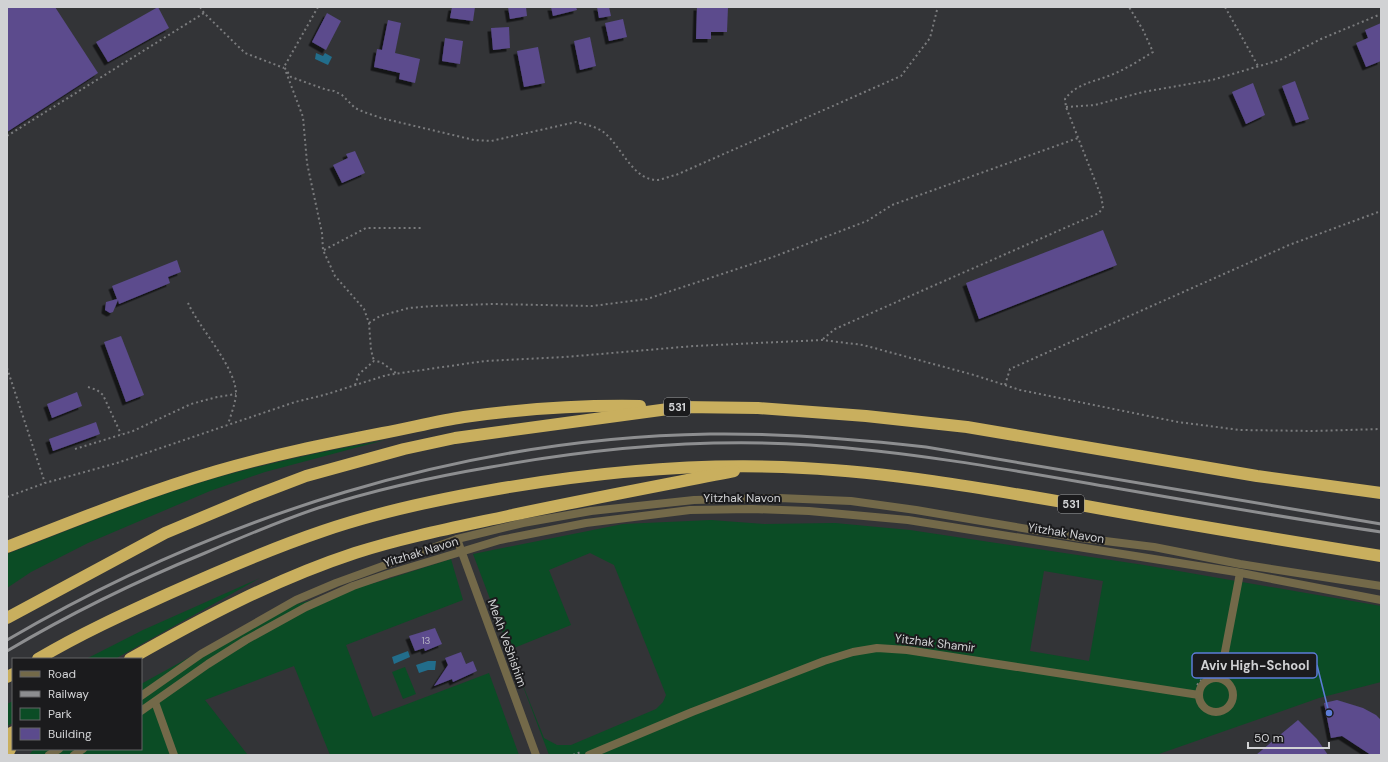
<svg xmlns="http://www.w3.org/2000/svg" width="1388" height="762" viewBox="0 0 1388 762" font-family="'DM Sans',sans-serif">
<style>
.green{fill:#0b4c25;fill-rule:evenodd}
.water{fill:#226d8b}
.building{fill:#5b4b8d;filter:url(#shadow)}
.lines{fill:none;stroke-linecap:round;stroke-linejoin:round}
.path{stroke:#7a7b7d;stroke-width:2;stroke-dasharray:2 3;stroke-linecap:butt}
.street{stroke:#736949;stroke-width:8}
.highway{stroke:#c9af5e;stroke-width:12}
.rail{stroke:#8d8e90;stroke-width:3}
.labels{text-anchor:middle;stroke-width:4;stroke-linejoin:round;paint-order:stroke}
.number-label{font-size:10px;fill:#b4b0c2}
.shield{fill:#1b1b1d;stroke:#9a9b9d;stroke-width:1}
.shield-label{font-size:11px;font-weight:bold;fill:#d1d2d4}
.street-label{font-size:12px;fill:#d1d2d4;stroke:#1b1b1d}
.leader{fill:none;stroke:#5c7cd7;stroke-width:1.5}
.callout-dot{fill:#5c7cd7;stroke:#1b1b1d;stroke-width:1.5}
.callout{fill:#1b1b1d;stroke:#5c7cd7;stroke-width:1.5}
.callout-label{font-size:13px;text-anchor:middle;font-weight:bold;fill:#d1d2d4}
</style>
<defs>
<filter id="shadow"><feDropShadow dx="-3.5" dy="3.5" stdDeviation="0" flood-color="#0009"/></filter>
</defs>
<rect width="100%" height="100%" fill="#333437"/>
<g class="green">
<path d="M385,440l-120,32 -55,19 -122,52 -57,29 -24,16v-34c70,-27 140,-56 212,-77 54,-15 110,-27 166,-37z"/>
<path d="M711,520l53,4 71,-1 75,7 234,35 237,41v76l-62,16 -163,57h-607l-76,-201 150,-30zM590,553l24,12 52,130 -3,7 -7,7 -85,36h-14l-13,-7 -35,-88 62,-25 -22,-55zM1044,571l59,10 -14,80 -59,-10z"/>
<path d="M451,559l12,41 -117,45 27,72 116,-44 30,82h-189l-36,-89 -89,34 42,54 -3,1h-215l5,-6h107v-65l134,-74 110,-30z"/>
<path d="M260,578l-145,81h-29l57,-29z"/>
<path d="M405,667l11,27 -13,5 -11,-27z"/>
<path d="M13,701v22l-6,3v-22z"/>
</g>
<g class="water">
<path d="M316,53l7,3 2,-3 7,4 -4,8 -13,-6z"/>
<path d="M408,651l2,6 -16,7 -2,-7z"/>
<path d="M428,661h8l-1,9h-7l-9,3 -3,-8z"/>
</g>
<g class="building">
<path d="M7,7h48l43,66 -91,59z"/>
<path d="M158,7l11,21 -61,34 -12,-20z"/>
<path d="M452,7h23l-2,14 -23,-3z"/>
<path d="M508,7h18l1,9 -17,3z"/>
<path d="M551,7h25l1,3 -24,6z"/>
<path d="M597,7h12l2,9 -12,2z"/>
<path d="M697,7h31l-1,25h-16v7h-15z"/>
<path d="M327,13l14,8 -15,29 -14,-8z"/>
<path d="M623,19l4,18 -18,4 -4,-18z"/>
<path d="M388,20l13,3 -6,30 25,6 -5,24 -16,-4 1,-6 -26,-6 3,-18 5,1z"/>
<path d="M1381,23v38l-15,6 -10,-24 12,-5 -3,-8z"/>
<path d="M509,27l1,21 -17,2 -2,-22z"/>
<path d="M590,37l6,29 -16,4 -6,-29z"/>
<path d="M445,38l18,3 -3,23 -18,-3z"/>
<path d="M538,47l7,36 -21,4 -7,-36z"/>
<path d="M1295,81l14,38 -13,4 -14,-37z"/>
<path d="M1253,83l12,32 -19,9 -14,-32z"/>
<path d="M355,151l10,22 -23,10 -9,-18 15,-7 -2,-4z"/>
<path d="M1103,230l14,35 -138,54 -13,-36z"/>
<path d="M177,260l4,12 -13,5 2,6 -51,21 -1,-4 -5,12 -3,1 -5,-3 1,-8 11,-3 -5,-13z"/>
<path d="M121,336l23,59 -18,7 -22,-60z"/>
<path d="M77,392l5,14 -30,12 -5,-14z"/>
<path d="M96,422l4,12 -47,17 -4,-12z"/>
<path d="M435,628l7,16 -17,7 -1,-3 -9,3 -6,-15z"/>
<path d="M461,652l5,12 7,-3 4,10 -24,11 -1,-3 -18,7 14,-21 -3,-7z"/>
<path d="M1337,700l26,8 13,7 5,5v35h-10l-29,-19 -11,2 -7,-35z"/>
<path d="M1298,720l19,19 11,16h-72z"/>
</g>
<g class="lines">
<g class="path">
<path d="M200,7l4,6"/>
<path d="M318,7l-34,60 7,10 36,13 7,1 8,4 13,13 9,4 17,6 93,22 17,1 85,-19c8,2 18,4 26,9 19,13 30,50 56,49 6,-1 12,-4 18,-5l225,-99 29,-38 7,-28 -1,-3"/>
<path d="M1225,7l33,59"/>
<path d="M286,72l17,45 4,46 15,70 1,17 12,26 29,33 5,14 2,27 3,11"/>
<path d="M1066,107l29,-2 48,-13 69,-12 68,-20 41,-21 60,-25"/>
<path d="M7,136l197,-123 41,40 39,15"/>
<path d="M324,250l42,-22h55"/>
<path d="M188,303c11,25 49,65 48,92 -1,9 -5,20 -8,29"/>
<path d="M369,323l11,-7 29,-8 24,-2 59,-2 100,2 55,-7 126,-42 94,-36 25,-16 186,-67"/>
<path d="M823,339l12,-10 264,-116 4,-6 -2,-11 -35,-89 -1,-8c12,-16 29,-17 46,-24 15,-6 29,-15 42,-23l-10,-22 -14,-23"/>
<path d="M7,368l38,115"/>
<path d="M355,385l4,-11 15,-13 7,1 15,11"/>
<path d="M1005,385l5,-16 279,-124 92,-34"/>
<path d="M88,387l9,3 6,5 18,39"/>
<path d="M75,449l58,-18 58,-27 26,-7 19,-3"/>
<path d="M7,497l38,-14 72,-20 178,-61 29,-7 63,-20 98,-14 80,-4 129,-11 128,-6 41,5 111,30 46,15 158,32 62,8 73,1 68,-2"/>
<path d="M1197,685l8,-9 7,-2"/>
<path d="M573,755l8,-3"/>
</g>
<g class="street">
<path d="M457,539l79,216"/>
<circle cx="1216" cy="695" r="17"/>
<path d="M1220,678l20,-105"/>
<path d="M141,696l60,-42 95,-54 40,-17 121,-44 66,-16 68,-12 103,-11 85,-2 72,3 65,9 165,28 73,9 86,17 141,22"/>
<path d="M155,702l19,53"/>
<path d="M141,711l67,-47 38,-24 60,-33 47,-21 35,-12 112,-34 86,-17 104,-13 62,-1 57,2 99,9 328,52 145,28"/>
<path d="M49,755l10,-6"/>
<path d="M74,755l9,-6"/>
<path d="M589,755l103,-43 132,-51 29,-9 24,-4 30,2 292,45"/>
</g>
<g class="highway">
<path d="M7,547c69,-27 138,-55 210,-76 54,-16 110,-27 166,-38 27,-5 54,-12 81,-16 58,-8 117,-12 176,-11"/>
<path d="M7,618l158,-85 86,-36 55,-21 98,-27 51,-11 228,-31 75,1 108,8 101,11 290,49 124,17"/>
<path d="M38,659c42,-25 86,-45 130,-65 51,-23 102,-45 155,-63 55,-19 112,-31 169,-41 103,-18 206,-28 311,-22 96,5 189,22 283,38 98,18 196,34 295,50"/>
<path d="M130,659c72,-41 146,-80 225,-106 50,-16 102,-26 153,-37 75,-16 150,-30 226,-45"/>
<path d="M7,677l6,-3"/>
<path d="M7,735l6,-3"/>
<path d="M7,755l6,-12"/>
</g>
<g class="rail">
<path d="M7,640c212,-124 456,-202 703,-206 72,-1 144,5 216,13l455,77"/>
<path d="M7,651c64,-38 130,-70 198,-98 37,-16 74,-32 113,-45 56,-18 114,-31 173,-41 105,-19 212,-29 319,-22 105,7 207,26 311,44 86,15 173,30 260,43"/>
</g>
</g>
<g class="labels">
<g class="number-label">
<text x="426" y="644">13</text>
</g>
<g class="shield">
<rect x="664" y="398" width="26" height="18" rx="3"/>
<rect x="1058" y="495" width="26" height="18" rx="3"/>
</g>
<g class="shield-label">
<text x="677" y="411">531</text>
<text x="1071" y="508">531</text>
</g>
<g class="street-label">
<text x="742" y="502">Yitzhak Navon</text>
<text transform="translate(1066 533) rotate(9)" y="4">Yitzhak Navon</text>
<text transform="translate(421 552) rotate(-17)" y="4">Yitzhak Navon</text>
<text transform="translate(507 643) rotate(70)" y="4">MeAh VeShishim</text>
<text transform="translate(935 643) rotate(7)" y="4">Yitzhak Shamir</text>
</g>
</g>
<path class="leader" d="M1329 713L1317 665"/>
<circle class="callout-dot" cx="1329" cy="713" r="4"/>
<rect class="callout" x="1192" y="653" width="125" height="25" rx="4"/>
<g class="callout-label">
<text x="1255" y="670">Aviv High-School</text>
</g>
<rect width="1388" height="762" fill="none" stroke="#d1d2d4" stroke-width="16"/>
<rect x="12" y="658" width="130" height="92" fill="#1b1b1d" stroke="#646466"/>
<rect x="20" y="671" width="20" height="6" fill="#736949" stroke="#646466"/>
<text x="48" y="678" font-size="12" fill="#d1d2d4">Road</text>
<rect x="20" y="691" width="20" height="6" fill="#8d8e90" stroke="#646466"/>
<text x="48" y="698" font-size="12" fill="#d1d2d4">Railway</text>
<rect x="20" y="708" width="20" height="12" fill="#0b4c25" stroke="#646466"/>
<text x="48" y="718" font-size="12" fill="#d1d2d4">Park</text>
<rect x="20" y="728" width="20" height="12" fill="#5b4b8d" stroke="#646466"/>
<text x="48" y="738" font-size="12" fill="#d1d2d4">Building</text>
<path d="M1248 742v6h81v-6" fill="none" stroke="#d1d2d4" stroke-width="2"/>
<text x="1254" y="742" font-size="12" fill="#d1d2d4" stroke="#1b1b1d" stroke-width="3" paint-order="stroke">50 m</text>
</svg>
